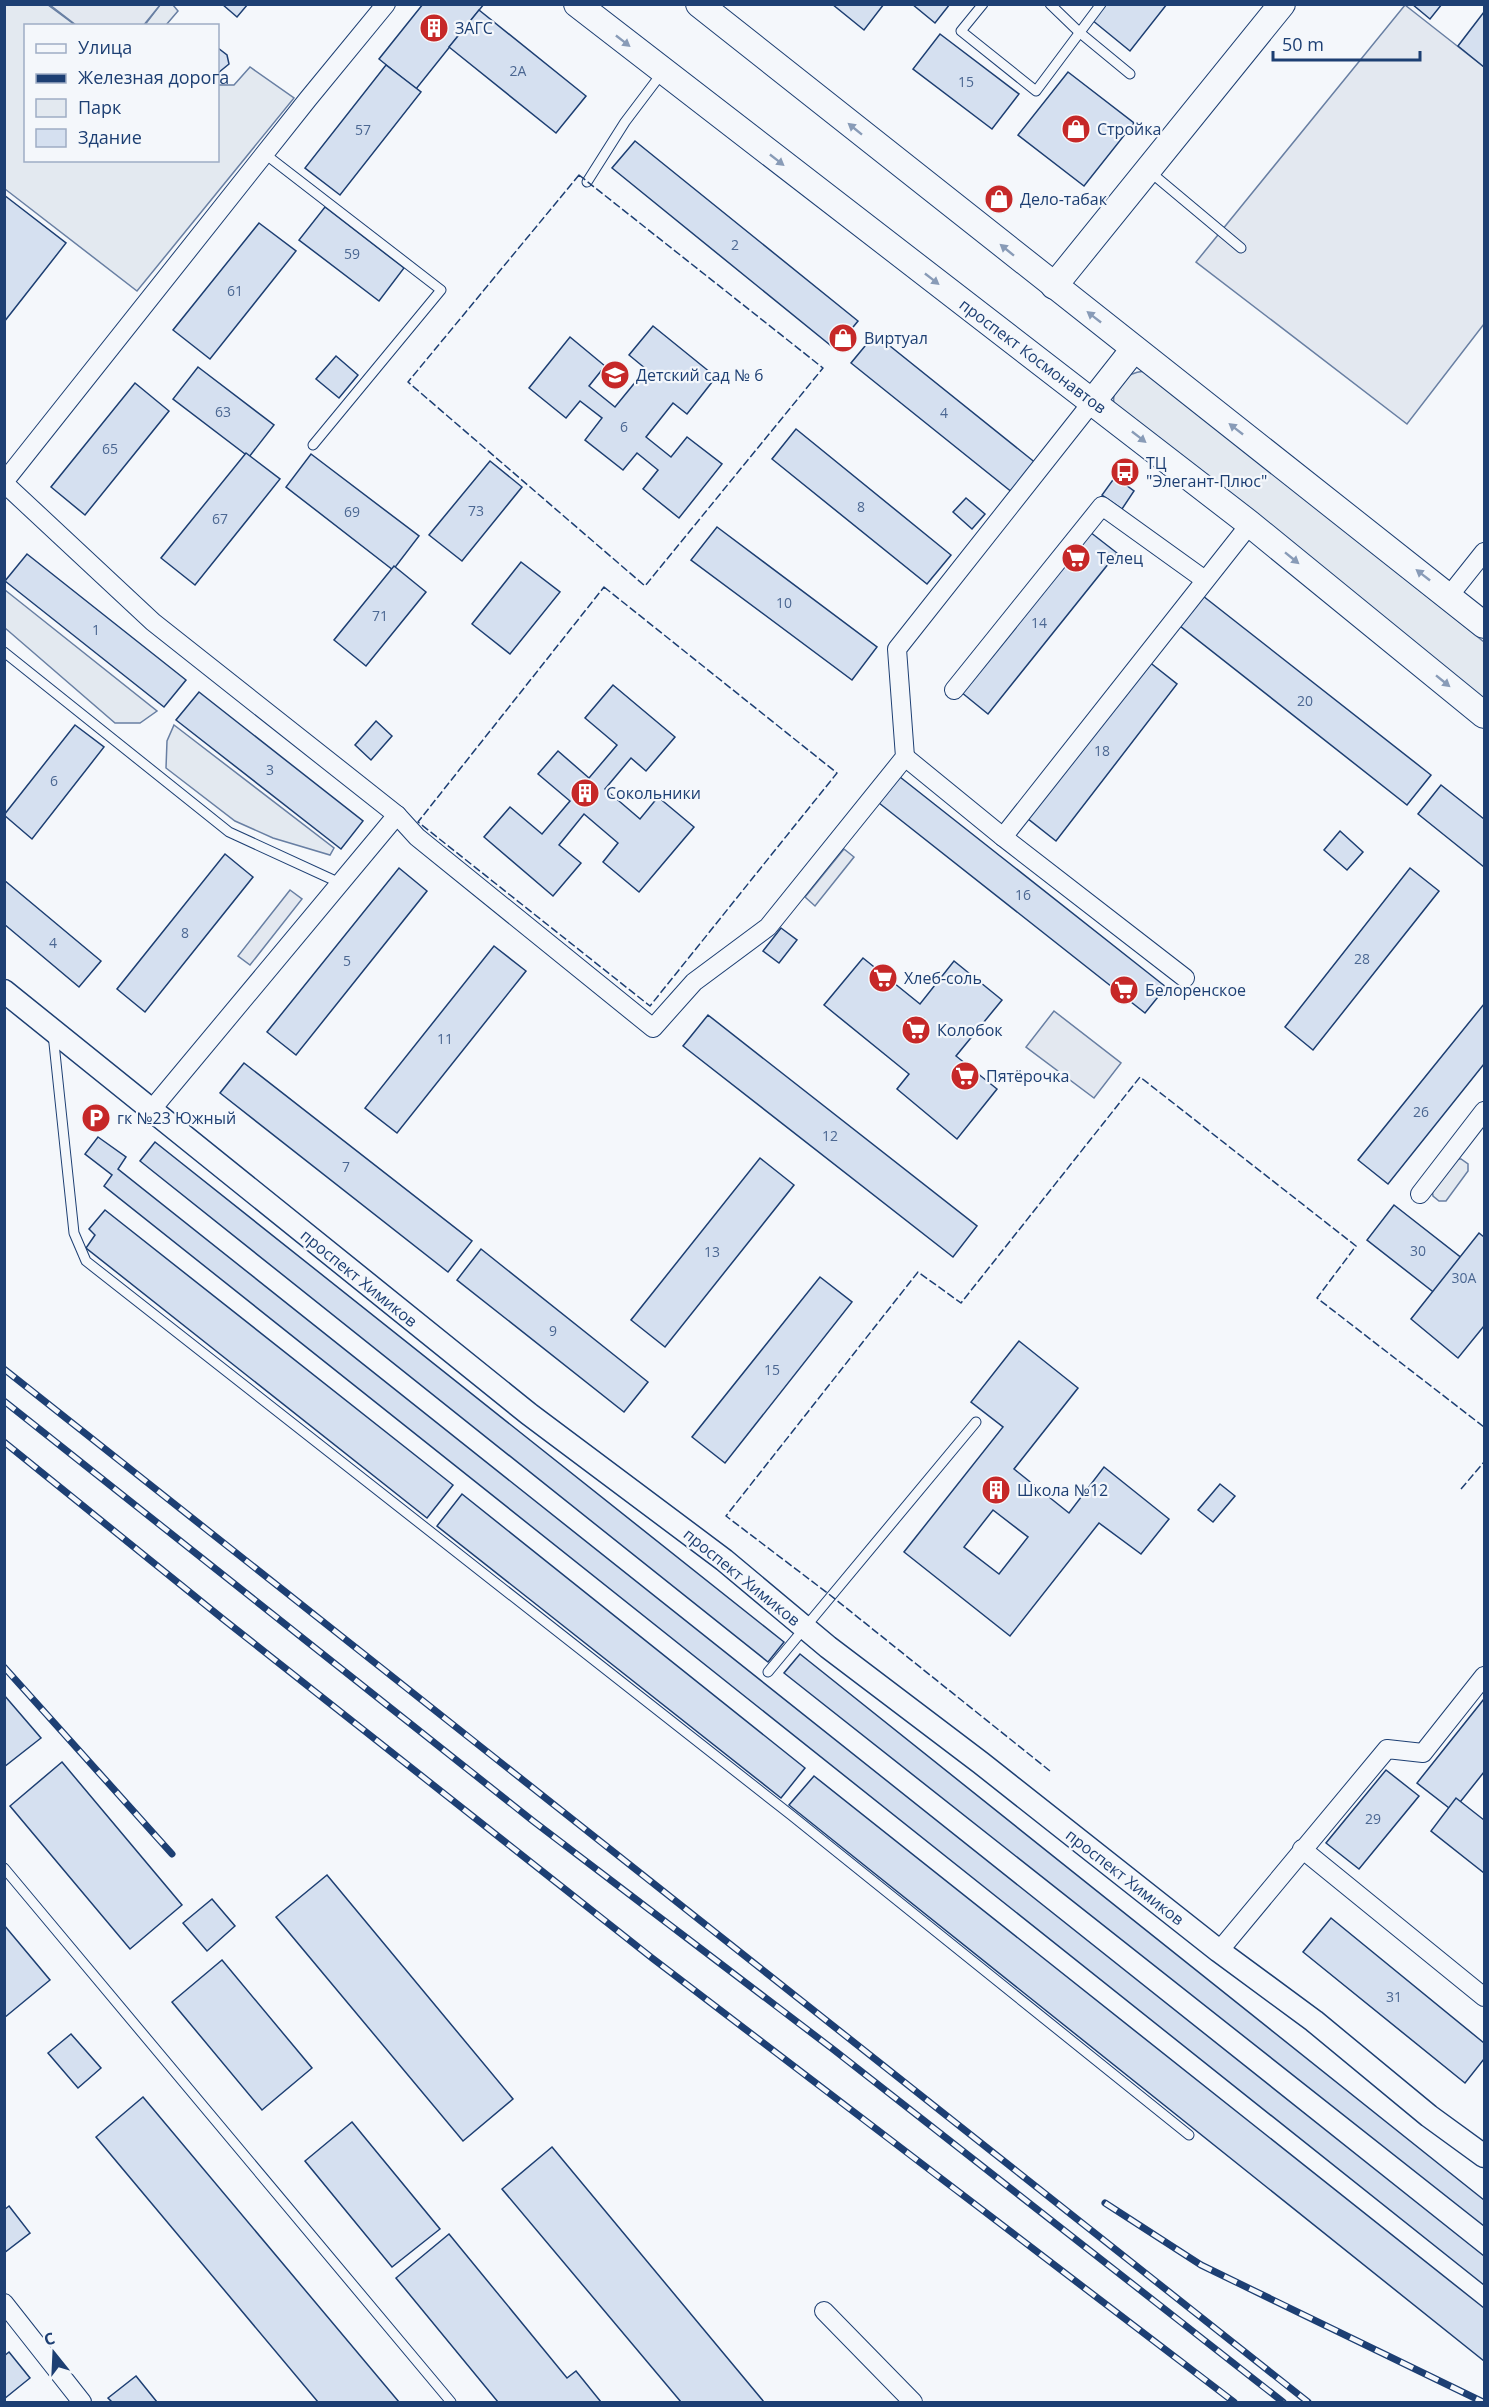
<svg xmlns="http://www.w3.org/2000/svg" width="1489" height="2407" viewBox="0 0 1489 2407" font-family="'Open Sans',sans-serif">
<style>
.green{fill:#e3e9f0;stroke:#687fa3;stroke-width:1.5}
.parking{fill:#e3e8f0;stroke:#687fa3;stroke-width:1.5}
.building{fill:#d5e0f0;stroke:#1d3f73;stroke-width:1.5;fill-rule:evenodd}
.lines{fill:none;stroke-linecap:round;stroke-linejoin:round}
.service-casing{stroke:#1d3f73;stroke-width:11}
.minor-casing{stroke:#1d3f73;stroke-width:20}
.tertiary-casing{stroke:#1d3f73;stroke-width:25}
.secondary-casing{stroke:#1d3f73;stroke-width:28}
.service{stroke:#f4f7fb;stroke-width:9}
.minor{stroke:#f4f7fb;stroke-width:18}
.tertiary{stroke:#f4f7fb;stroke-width:22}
.secondary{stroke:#f4f7fb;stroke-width:26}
.rail-casing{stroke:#1d3f73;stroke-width:7}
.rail{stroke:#f4f7fb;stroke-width:4.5;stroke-dasharray:14;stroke-linecap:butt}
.fence{stroke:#1d3f73;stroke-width:1.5;stroke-dasharray:8 3;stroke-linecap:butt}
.oneway{fill:#889bb7}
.labels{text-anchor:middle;stroke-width:4.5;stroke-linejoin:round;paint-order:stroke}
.number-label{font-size:14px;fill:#4b6792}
.poi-label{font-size:16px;fill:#1d3f73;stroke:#f4f7fb;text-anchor:start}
.street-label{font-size:16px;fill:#1d3f73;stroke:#f4f7fb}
</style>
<rect width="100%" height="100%" fill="#f4f7fb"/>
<g class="green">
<path d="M4,5h44l27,20 -49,1v134h192v-75h16l16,-18 44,31 -157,193 -132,-102z"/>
<path d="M160,5h13l5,6 -12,14 -22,1z"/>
<path d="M1145,371l339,271v62l-369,-295c-6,-22 9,-36 30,-38z"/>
<path d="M5,590l152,121 -17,12h-25l-110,-95z"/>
<path d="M174,725l160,123 -4,7 -57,-17 -38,-17 -69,-53 1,-27z"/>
<path d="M1455,1159h6l7,5v7l-22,30h-7l-6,-5 -1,-7z"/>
</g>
<g class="parking">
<path d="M50,5h110l-17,21 -67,-1z"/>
<path d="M1405,5l79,62v257l-77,100 -211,-162z"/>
<path d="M844,849l10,8 -39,49 -10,-9z"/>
<path d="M290,890l12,9 -52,66 -12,-9z"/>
<path d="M1054,1011l67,52 -27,35 -68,-51z"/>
</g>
<g class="building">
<path d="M222,4h26l-11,13z"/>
<path d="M423,4h61l-68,85 -37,-30z"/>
<path d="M832,4h52l-20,26z"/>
<path d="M912,4h38l-15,19z"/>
<path d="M1105,4h62l-37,47 -38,-31z"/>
<path d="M1412,4h30l-12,15z"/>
<path d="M479,10l107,86 -30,37 -107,-86z"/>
<path d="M1484,12v55l-26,-21z"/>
<path d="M940,34l79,60 -27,35 -79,-60z"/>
<path d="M218,48l9,7 2,9 -11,9z"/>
<path d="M386,65l35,27 -81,103 -35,-27z"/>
<path d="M1068,72l66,51 -50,63 -66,-51z"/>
<path d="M635,141l223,180 -23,28 -223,-181z"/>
<path d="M995,190l14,11 -6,7 -14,-10z"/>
<path d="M4,195l62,48 -62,79z"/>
<path d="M325,207l79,61 -25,33 -80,-61z"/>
<path d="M259,223l37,28 -86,108 -37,-29z"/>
<path d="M653,326l63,51 -29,37 -14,-11 -27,34 25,20 16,-20 35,27 -43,54 -36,-29 15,-19 -21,-17 -14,17 -38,-30 17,-22 -22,-17 -14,17 -37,-30 41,-51 35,29 -16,20 26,21 31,-38 -17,-14z"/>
<path d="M875,334l162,130 -24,29 -162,-130z"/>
<path d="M336,356l22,19 -19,23 -23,-19z"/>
<path d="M198,367l76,58 -25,32 -76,-58z"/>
<path d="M135,383l34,28 -84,104 -34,-28z"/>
<path d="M796,429l155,126 -24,29 -155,-125z"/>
<path d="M246,453l34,26 -85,106 -34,-27z"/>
<path d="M311,454l108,82 -26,34 -107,-83z"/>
<path d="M490,461l32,26 -60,74 -33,-26z"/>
<path d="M1115,477l19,14 -12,18 -20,-14z"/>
<path d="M966,498l19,16 -13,15 -19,-17z"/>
<path d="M717,527l160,120 -25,33 -161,-120z"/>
<path d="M1090,532l27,21 -129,161 -27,-22z"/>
<path d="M27,554l159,126 -22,27 -159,-126z"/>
<path d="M521,562l39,30 -50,62 -38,-30z"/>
<path d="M394,566l32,26 -60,74 -32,-26z"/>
<path d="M1203,596l228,179 -24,30 -227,-179z"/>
<path d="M1148,661l29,23 -121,157 -29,-23z"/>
<path d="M613,685l62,52 -29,34 -15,-13 -26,31 35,30 18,-22 36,30 -55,65 -36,-30 15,-19 -34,-29 -25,31 22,18 -28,33 -69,-59 26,-30 32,27 28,-33 -32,-27 20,-23 31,27 28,-33 -32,-27z"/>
<path d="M199,692l164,129 -22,28 -165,-129z"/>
<path d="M376,721l16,15 -21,24 -16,-15z"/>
<path d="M75,725l29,22 -72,92 -28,-24z"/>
<path d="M900,777l266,210 -21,26 -266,-210z"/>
<path d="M1441,785l43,34v48l-66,-53z"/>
<path d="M1340,831l23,21 -16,18 -23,-20z"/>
<path d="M225,854l28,23 -108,135 -28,-23z"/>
<path d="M399,868l28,23 -131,164 -29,-23z"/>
<path d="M1410,868l29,23 -126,159 -28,-23z"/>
<path d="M4,880l97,81 -22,26 -75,-63z"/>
<path d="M781,928l16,12 -18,23 -16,-12z"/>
<path d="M494,946l32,25 -129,162 -32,-25z"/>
<path d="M863,958l57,46 34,-43 48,39 -46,56 41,33 -40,50 -60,-50 12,-15 -85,-69z"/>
<path d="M1484,1004v60l-96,120 -30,-24z"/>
<path d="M708,1015l269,211 -24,31 -270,-211z"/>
<path d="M244,1063l228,178 -24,31 -228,-179z"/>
<path d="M98,1137l28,20 -8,12 1366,1087v29l-1380,-1099 8,-11 -27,-21z"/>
<path d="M155,1142l629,500 -16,20 -628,-501z"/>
<path d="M760,1158l34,27 -129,162 -34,-27z"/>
<path d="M1394,1205l74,58 -27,35 -74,-58z"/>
<path d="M105,1210l348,275 -26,33 -341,-270 9,-13 -6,-6z"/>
<path d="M1479,1233l5,4v89l-26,32 -47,-39z"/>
<path d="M481,1249l167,133 -24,30 -167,-132z"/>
<path d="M820,1277l32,25 -127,161 -33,-26z"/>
<path d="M1019,1341l59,47 -64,81 55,44 35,-46 65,52 -28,35 -42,-31 -89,113 -106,-84 99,-125 -32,-25zM993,1510l35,27 -29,37 -35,-27z"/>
<path d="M1220,1484l15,12 -22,26 -15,-12z"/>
<path d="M462,1494l343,274 -24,30 -344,-272z"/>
<path d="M800,1654l684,546v26l-700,-553z"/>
<path d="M4,1695l37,43 -37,29z"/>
<path d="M1484,1699v73l-31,39 -36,-28z"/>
<path d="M62,1762l120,143 -52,44 -120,-143z"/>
<path d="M1386,1770l33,26 -60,73 -33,-26z"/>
<path d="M814,1776l670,532v53l-695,-556z"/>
<path d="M1456,1798l28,22v53l-53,-42z"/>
<path d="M327,1875l186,224 -50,42 -187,-224z"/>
<path d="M212,1899l23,27 -28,25 -24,-28z"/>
<path d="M1331,1918l153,125v16l-19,24 -162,-131z"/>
<path d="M4,1925l46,55 -46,38z"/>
<path d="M222,1960l90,108 -50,42 -90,-108z"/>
<path d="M71,2034l30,34 -23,20 -30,-35z"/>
<path d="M143,2097l256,305h-81l-222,-265z"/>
<path d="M352,2122l88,107 -48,38 -87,-106z"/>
<path d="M552,2147l212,255h-83l-179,-213z"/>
<path d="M9,2206l21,27 -26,20v-43z"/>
<path d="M449,2234l118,144 9,-7 25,31h-103l-102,-124z"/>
<path d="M9,2352l21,26 -26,21v-43z"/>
<path d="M136,2376l21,26h-45l-4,-4z"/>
</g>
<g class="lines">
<g class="service-casing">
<g id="service">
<path d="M983,4l-22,27 75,60 65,-87"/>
<path d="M1050,4l29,28 51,42"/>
<path d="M265,154l176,136 -128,155"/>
<path d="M1149,171l92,77"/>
<path d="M587,182l38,-60 37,-49"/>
<path d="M4,652l225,180 111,51"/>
<path d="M53,1034l21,199 12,28 705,554 398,320"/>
<path d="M768,1672l208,-250"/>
<path d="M4,1868l447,534"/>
</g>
</g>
<g class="minor-casing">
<g id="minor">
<path d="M4,482l304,-383 78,-95"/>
<path d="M4,483l149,139 244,193 20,22 236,191 41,-46 74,-55 137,-170 -8,-108 196,-248"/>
<path d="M1449,596l35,-44"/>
<path d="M954,690l148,-184 103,74"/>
<path d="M905,757l98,80"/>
<path d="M1185,978l-182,-141 247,-313"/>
<path d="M152,1109l245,-294"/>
<path d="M1420,1194l64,-83"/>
<path d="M1302,1849l182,148"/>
<path d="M1219,1951l168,-202 36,4 61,-77"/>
<path d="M4,2303l78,99"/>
<path d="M824,2311l89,91"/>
</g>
</g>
<g class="tertiary-casing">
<path id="tertiary" d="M4,991l525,423 195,146 104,87 153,116 238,188 95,70 115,95 55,40"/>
</g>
<g class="secondary-casing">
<g id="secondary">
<path d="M577,4l673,520 234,191"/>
<path d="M699,4l785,621"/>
<path d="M1054,286l228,-282"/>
<path d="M1093,401l41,-52"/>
</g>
</g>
<use href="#service" class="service"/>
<use href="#minor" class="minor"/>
<use href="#tertiary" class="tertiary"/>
<use href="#secondary" class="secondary"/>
<g class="rail-casing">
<g id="rail">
<path d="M4,1369l1304,1033"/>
<path d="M4,1401l529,420 301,229 449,352"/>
<path d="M4,1442l219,177 429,339 582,444"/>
<path d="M4,1667l168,187"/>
<path d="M1105,2203l96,62 282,137"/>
</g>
</g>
<use href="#rail" class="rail"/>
<g class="fence">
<path d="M579,175l244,193 -178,218 -237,-204z"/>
<path d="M604,587l233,186 -187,233 -232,-184z"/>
<path d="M1461,1489l23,-27"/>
<path d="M1050,1771l-220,-176 -104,-79 192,-244 43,31 179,-226 216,169 -39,52 167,129"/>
</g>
</g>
<defs><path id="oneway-solid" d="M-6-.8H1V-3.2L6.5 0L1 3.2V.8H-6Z" transform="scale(1.5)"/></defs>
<g class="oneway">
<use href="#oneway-solid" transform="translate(623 41) rotate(38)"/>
<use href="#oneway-solid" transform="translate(855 129) rotate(-141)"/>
<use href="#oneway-solid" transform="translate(777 160) rotate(38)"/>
<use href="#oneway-solid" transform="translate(1007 250) rotate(-141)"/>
<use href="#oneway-solid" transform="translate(932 279) rotate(38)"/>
<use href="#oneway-solid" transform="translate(1094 317) rotate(-142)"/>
<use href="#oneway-solid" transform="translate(1236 429) rotate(-142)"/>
<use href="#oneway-solid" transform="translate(1139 437) rotate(38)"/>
<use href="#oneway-solid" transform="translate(1292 558) rotate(39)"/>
<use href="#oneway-solid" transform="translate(1423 575) rotate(-142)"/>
<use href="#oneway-solid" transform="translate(1443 681) rotate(39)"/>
</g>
<defs>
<g id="building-disc" transform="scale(1.5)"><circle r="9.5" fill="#c62828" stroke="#f4f7fb"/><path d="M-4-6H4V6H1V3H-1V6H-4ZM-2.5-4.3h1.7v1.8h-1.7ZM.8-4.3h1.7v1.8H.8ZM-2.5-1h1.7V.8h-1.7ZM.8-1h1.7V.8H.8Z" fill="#fff"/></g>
<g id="shop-disc" transform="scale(1.5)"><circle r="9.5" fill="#c62828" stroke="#f4f7fb"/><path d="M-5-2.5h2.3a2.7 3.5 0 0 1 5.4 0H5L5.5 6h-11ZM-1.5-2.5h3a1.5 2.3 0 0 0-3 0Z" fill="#fff"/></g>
<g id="school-disc" transform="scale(1.5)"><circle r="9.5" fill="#c62828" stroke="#f4f7fb"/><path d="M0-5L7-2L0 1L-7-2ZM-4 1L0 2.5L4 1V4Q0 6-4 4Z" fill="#fff"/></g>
<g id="bus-disc" transform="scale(1.5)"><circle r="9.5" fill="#c62828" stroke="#f4f7fb"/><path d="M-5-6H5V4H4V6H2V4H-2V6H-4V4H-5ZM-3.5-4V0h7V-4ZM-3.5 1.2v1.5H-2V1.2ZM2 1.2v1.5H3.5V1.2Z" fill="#fff"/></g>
<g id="supermarket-disc" transform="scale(1.5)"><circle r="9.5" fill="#c62828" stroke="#f4f7fb"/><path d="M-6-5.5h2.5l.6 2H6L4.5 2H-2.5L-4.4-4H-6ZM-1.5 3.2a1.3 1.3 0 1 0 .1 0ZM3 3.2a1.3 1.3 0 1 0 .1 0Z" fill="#fff"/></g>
<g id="parking-disc" transform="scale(1.5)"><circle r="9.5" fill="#c62828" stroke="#f4f7fb"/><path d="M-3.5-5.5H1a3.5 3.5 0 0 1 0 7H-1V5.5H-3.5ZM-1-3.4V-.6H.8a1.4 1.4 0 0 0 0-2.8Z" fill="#fff"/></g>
</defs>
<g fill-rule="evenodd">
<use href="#building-disc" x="434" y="28"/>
<use href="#shop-disc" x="1076" y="129"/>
<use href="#shop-disc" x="999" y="199"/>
<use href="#shop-disc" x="843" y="338"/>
<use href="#school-disc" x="615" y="375"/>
<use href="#bus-disc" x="1125" y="472"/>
<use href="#supermarket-disc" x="1076" y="558"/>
<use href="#building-disc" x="585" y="793"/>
<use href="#supermarket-disc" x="883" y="978"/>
<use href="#supermarket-disc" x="1124" y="990"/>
<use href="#supermarket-disc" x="916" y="1030"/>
<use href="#supermarket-disc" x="965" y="1076"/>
<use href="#parking-disc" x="96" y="1118"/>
<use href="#building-disc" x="996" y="1490"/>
</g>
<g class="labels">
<g class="number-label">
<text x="518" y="76">2А</text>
<text x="966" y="87">15</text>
<text x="363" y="135">57</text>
<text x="735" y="250">2</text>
<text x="352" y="259">59</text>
<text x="235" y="296">61</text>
<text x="223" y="417">63</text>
<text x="944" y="418">4</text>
<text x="624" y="432">6</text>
<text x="110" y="454">65</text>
<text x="861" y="512">8</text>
<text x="476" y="516">73</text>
<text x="352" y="517">69</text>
<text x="220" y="524">67</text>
<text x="784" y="608">10</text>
<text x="380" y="621">71</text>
<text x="1039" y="628">14</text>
<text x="96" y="635">1</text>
<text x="1305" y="706">20</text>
<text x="1102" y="756">18</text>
<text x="270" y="775">3</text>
<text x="54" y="786">6</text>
<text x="1023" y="900">16</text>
<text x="185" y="938">8</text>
<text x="53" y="948">4</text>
<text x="1362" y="964">28</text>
<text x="347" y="966">5</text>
<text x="445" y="1044">11</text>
<text x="1421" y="1117">26</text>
<text x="830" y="1141">12</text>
<text x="346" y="1172">7</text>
<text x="1418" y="1256">30</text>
<text x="712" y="1257">13</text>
<text x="1464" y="1283">30А</text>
<text x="553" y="1336">9</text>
<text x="772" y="1375">15</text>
<text x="1373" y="1824">29</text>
<text x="1394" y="2002">31</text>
</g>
<g class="poi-label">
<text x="455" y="34">ЗАГС</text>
<text x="1097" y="135">Стройка</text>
<text x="1020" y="205">Дело-табак</text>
<text x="864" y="344">Виртуал</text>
<text x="636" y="381">Детский сад № 6</text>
<text x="1146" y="469">ТЦ<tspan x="1146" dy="18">"Элегант-Плюс"</tspan></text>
<text x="1097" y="564">Телец</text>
<text x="606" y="799">Сокольники</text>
<text x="904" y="984">Хлеб-соль</text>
<text x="1145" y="996">Белоренское</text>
<text x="937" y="1036">Колобок</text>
<text x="986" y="1082">Пятёрочка</text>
<text x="117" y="1124">гк №23 Южный</text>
<text x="1017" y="1496">Школа №12</text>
</g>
<g class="street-label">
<text transform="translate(1033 356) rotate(37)" y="6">проспект Космонавтов</text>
<text transform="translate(359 1278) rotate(39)" y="6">проспект Химиков</text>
<text transform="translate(742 1577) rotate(39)" y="6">проспект Химиков</text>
<text transform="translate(1125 1877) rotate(38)" y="6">проспект Химиков</text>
</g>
</g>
<rect width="1489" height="2407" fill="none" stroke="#1d3f73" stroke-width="12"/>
<rect x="24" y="24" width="195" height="138" fill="#f4f7fb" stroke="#9eadc5" stroke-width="1.5"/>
<rect x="36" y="44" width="30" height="9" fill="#f4f7fb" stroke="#9eadc5" stroke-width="1.5"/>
<text x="78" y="54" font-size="18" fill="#1d3f73">Улица</text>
<rect x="36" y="74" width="30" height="9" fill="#1d3f73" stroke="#9eadc5" stroke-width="1.5"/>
<text x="78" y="84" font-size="18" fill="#1d3f73">Железная дорога</text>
<rect x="36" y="99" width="30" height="18" fill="#e3e9f0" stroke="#9eadc5" stroke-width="1.5"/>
<text x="78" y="114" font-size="18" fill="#1d3f73">Парк</text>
<rect x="36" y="129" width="30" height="18" fill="#d5e0f0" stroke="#9eadc5" stroke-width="1.5"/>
<text x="78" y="144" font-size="18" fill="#1d3f73">Здание</text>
<g transform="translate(54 2353) rotate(342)" stroke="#f4f7fb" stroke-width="4.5" paint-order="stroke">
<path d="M0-4.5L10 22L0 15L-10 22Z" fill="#1d3f73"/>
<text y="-9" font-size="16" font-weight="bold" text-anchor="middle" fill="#1d3f73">С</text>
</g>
<path d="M1273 51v9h147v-9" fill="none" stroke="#1d3f73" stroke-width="3"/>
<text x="1282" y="51" font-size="18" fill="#1d3f73" stroke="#f4f7fb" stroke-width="4.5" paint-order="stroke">50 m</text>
</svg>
